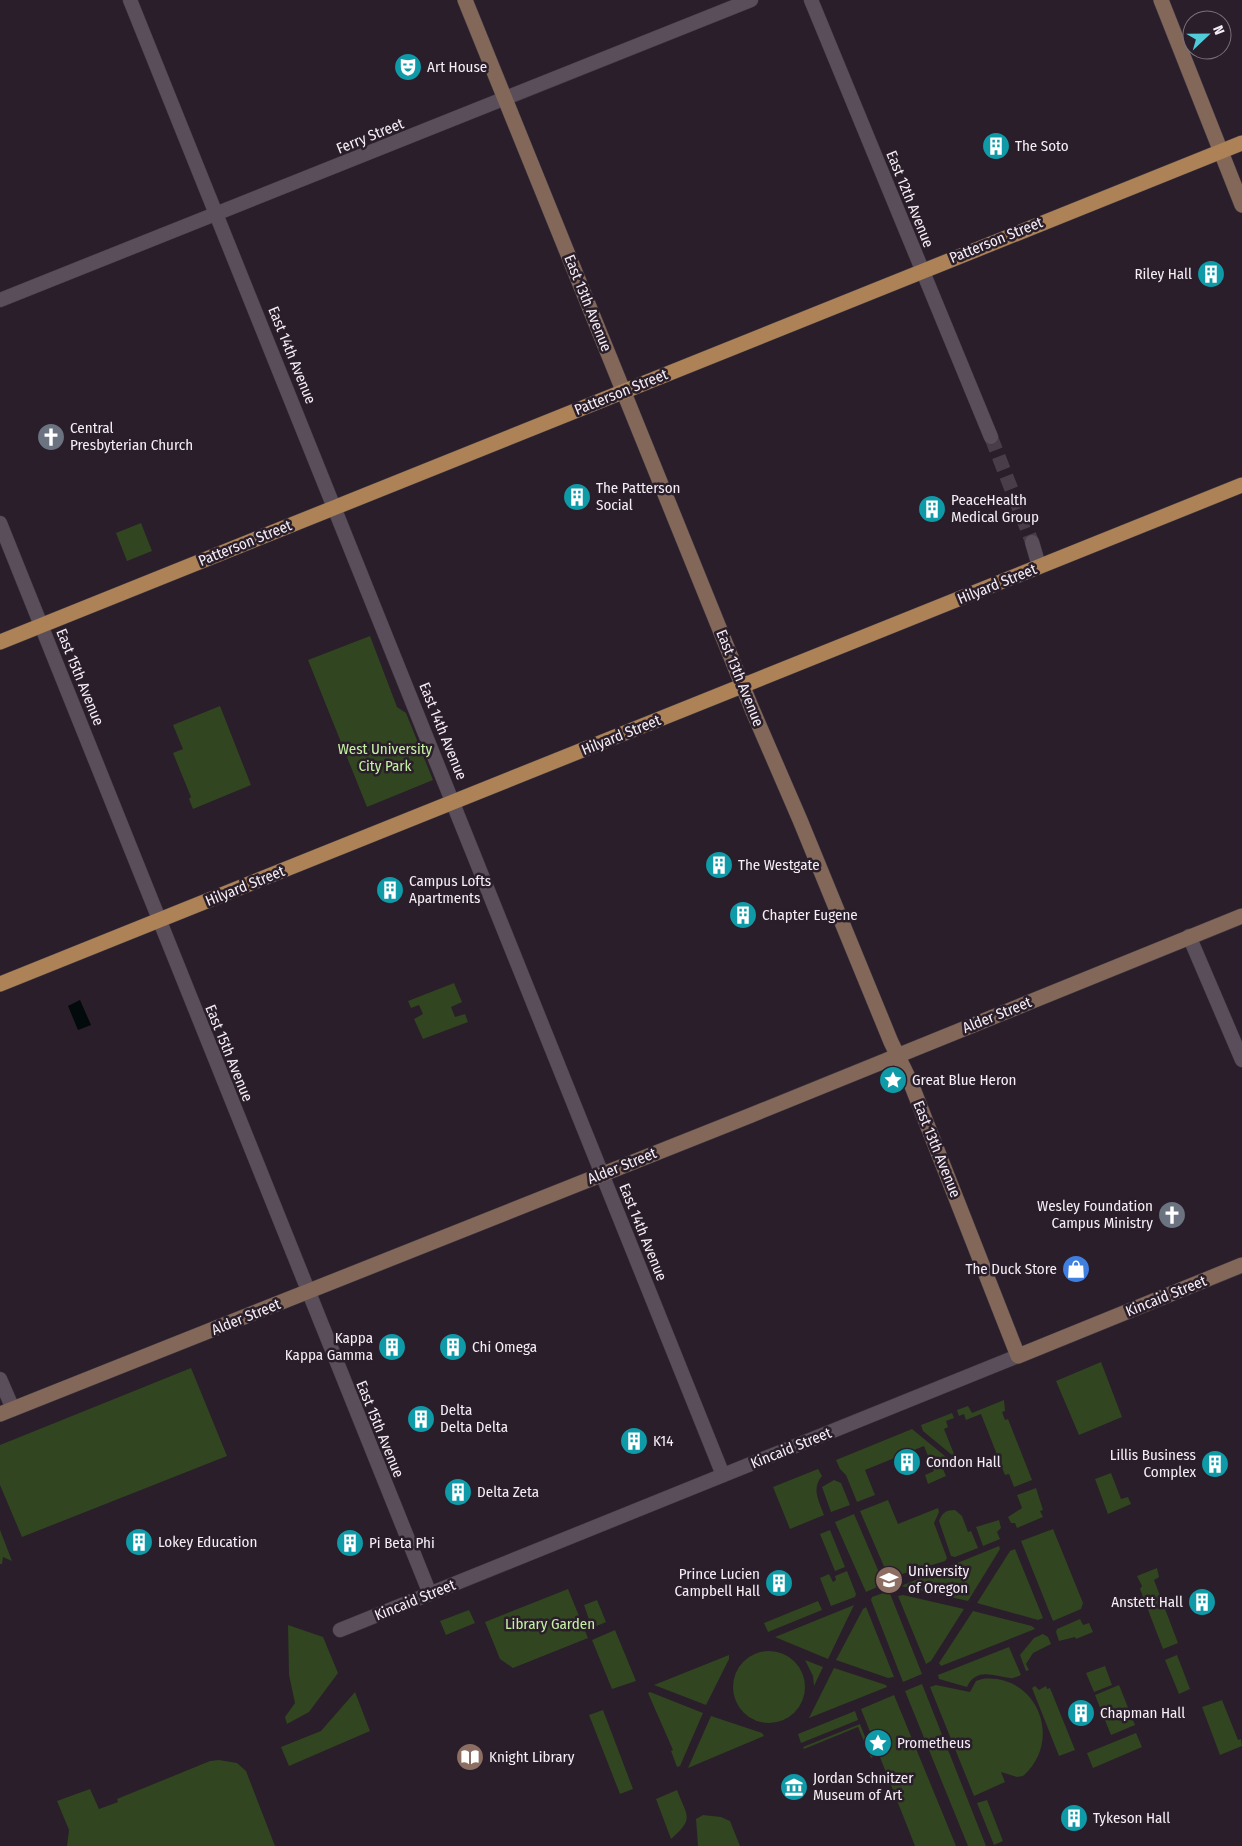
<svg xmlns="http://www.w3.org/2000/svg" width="1242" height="1846" viewBox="0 0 1242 1846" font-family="'Fira Sans Condensed',sans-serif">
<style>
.green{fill:#314520}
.water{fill:#020a0b}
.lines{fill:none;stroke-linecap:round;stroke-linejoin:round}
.street-tunnel{stroke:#483d49;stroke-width:14;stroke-dasharray:14 7;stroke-linecap:butt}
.street-casing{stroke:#433b44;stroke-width:15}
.secondary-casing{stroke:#433b44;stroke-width:16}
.primary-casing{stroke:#433b44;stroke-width:16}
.street{stroke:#5a4e5b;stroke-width:14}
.secondary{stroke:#836859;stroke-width:15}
.primary{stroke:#ac8256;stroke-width:15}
.labels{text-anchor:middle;stroke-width:5;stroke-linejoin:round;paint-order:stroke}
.poi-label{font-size:15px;fill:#f5eef6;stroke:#291e2a;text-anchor:start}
.street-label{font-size:15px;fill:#f5eef6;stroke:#291e2a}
.park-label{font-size:15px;fill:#c4f1a2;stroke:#291e2a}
</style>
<rect width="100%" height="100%" fill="#291e2a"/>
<g class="green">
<path d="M141,523l11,28 -25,10 -11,-28z"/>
<path d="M370,636l27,71 9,6 27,67 -66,27 -59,-147z"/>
<path d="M220,706l31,79 -58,24 -4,-10 2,-2 -18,-44 10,-4 -10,-24z"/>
<path d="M454,983l8,19 -11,5 4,10 10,-3 3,8 -45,17 -9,-20 9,-5 -4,-9 -8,3 -3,-7z"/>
<path d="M1101,1362l21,55 -43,18 -23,-54z"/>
<path d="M191,1368l36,88 -205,81 -22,-52v-40z"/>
<path d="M1004,1400l1,11 -3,1 3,8 3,-1 24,61 -18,7 -5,-13 -4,1 -24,-61 -15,6 -2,-6 -5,2 -2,-6 11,-4 4,7z"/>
<path d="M952,1413l2,5 -8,3 2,6 -4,2 10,25 -2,1 -29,-24 -2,-6z"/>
<path d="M912,1429l34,28 -7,3 7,16 -18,8 -3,-9 9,-4 -10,-25 -59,24 10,25 -18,7 -11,-27 -6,-6 -4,-9z"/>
<path d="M818,1469l4,7c-11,13 -3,25 2,39l-34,14 -17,-42z"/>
<path d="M1111,1473l10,26 7,-2 3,7 -23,10 -13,-35z"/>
<path d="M834,1480l7,3 9,22 -19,7 -9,-25z"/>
<path d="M1036,1488l7,22 -3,1 3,6 -26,11 -2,-5h-4l-3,-6 14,-9 -5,-13z"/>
<path d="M888,1500l10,24 40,-16 1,4 -5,11 13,35 -2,3 -56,17 -29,-67z"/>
<path d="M955,1510l7,6 6,16 3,-1 7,17 -23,9 -4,-1 -12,-35c3,-8 7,-11 16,-11z"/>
<path d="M854,1514l30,70 -18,8 -31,-70z"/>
<path d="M999,1520l2,8 -4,4 3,7 -17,7 -7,-19z"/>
<path d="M1053,1529l30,74 -2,6 -28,12 -32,-80z"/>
<path d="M0,1530l12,31 -9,-4 -1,7h-2z"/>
<path d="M830,1530l15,37 -10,4 -15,-37z"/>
<path d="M999,1546l1,3 -32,52 -67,-15z"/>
<path d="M1015,1549l28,69 -5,2 -61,-17 33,-52z"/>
<path d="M1157,1568l2,9 -5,3 24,63 -15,6 -23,-60 2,-3 -5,-10z"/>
<path d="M847,1571l9,23 -1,3 -24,9 -11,-28 9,-4 4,8 3,-2 -1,-4z"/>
<path d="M568,1589l20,49 -75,30 -13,-9 -15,-37z"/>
<path d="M889,1591l33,83 -19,8 -32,-82 1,-3z"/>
<path d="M903,1595l61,14 -33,52 -5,3 -28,-68z"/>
<path d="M597,1600l9,22 -14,6 -8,-23z"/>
<path d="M818,1601l4,9 -54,22 -4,-9z"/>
<path d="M854,1605l-26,54 -53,-22z"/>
<path d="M866,1607l28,70 -6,1 -52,-18 27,-51z"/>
<path d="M469,1610l6,13 -29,12 -6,-14z"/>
<path d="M973,1611l59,15 3,3 -94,37 -2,-3z"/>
<path d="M1080,1619l3,6 6,-2 4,9 -17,7 -1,-2 -16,4 -3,-9 1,-3z"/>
<path d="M288,1625l35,12 15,36 -29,39 -22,12 -2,-7 10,-14 -6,-28z"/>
<path d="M615,1630l21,51 -24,8 -20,-49z"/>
<path d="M1043,1634l5,3 3,7 -18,9 -7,11 3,6 -3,1 -6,-16 14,-17z"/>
<path d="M1009,1647l12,28c-3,1 -8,4 -11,3 -16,-2 -34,-11 -43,9l-28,-8 -1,-4z"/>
<circle cx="769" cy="1687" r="36"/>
<path d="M729,1655v4l-23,46 -52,-20z"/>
<path d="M1177,1655l13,34 -11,5 -14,-34z"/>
<path d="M805,1660l18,7 -9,19 -1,-10z"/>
<path d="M1105,1666l7,19 -18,7 -8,-19z"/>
<path d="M834,1668l52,17 1,2 -78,31z"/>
<path d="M982,1679c55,-6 82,61 41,97l-6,1 -16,-5 4,10 -31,14 -44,-109 6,-2 34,7 6,-11z"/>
<path d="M922,1684l64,162h-18l-63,-155z"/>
<path d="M1119,1685l16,40 -24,10 -16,-40z"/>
<path d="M1035,1686l4,4 7,-4 1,3 3,-1 25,62 -16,6 -27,-68z"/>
<path d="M355,1692l15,39 -81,35 -8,-19 40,-16z"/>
<path d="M650,1692l53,21 -23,53 -3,1 -6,-16 2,-1 -25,-57z"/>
<path d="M894,1695l62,151h-41l-54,-137z"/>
<path d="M1222,1700l16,40 3,-1 1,7 -22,9 -18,-48z"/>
<path d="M603,1710l30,79 -13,5 -31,-79z"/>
<path d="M855,1711l3,9 -57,23 -3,-9z"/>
<path d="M711,1716l51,17 2,3 -76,32z"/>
<path d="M860,1724l13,33 -2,1 -13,-31 -54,22 -1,-2z"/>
<path d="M1136,1733l6,14 -49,21 -6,-15z"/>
<path d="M219,1760l18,3 9,8 29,75h-208l2,-16 -12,-29 33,-12 9,20 19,-7 -1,-3 93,-38z"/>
<path d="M677,1790c10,27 18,28 -6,49l-15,-40z"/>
<path d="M987,1800l16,41 -9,4 -17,-42z"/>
<path d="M703,1815l18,2 9,4 10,25h-42l-2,-27z"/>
</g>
<path class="water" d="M80,1000l11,25 -13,5 -10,-24z"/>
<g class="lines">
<path class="street-tunnel" d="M991,437l41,105"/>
<g class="street-casing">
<g id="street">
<path d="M130,0l593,1475"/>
<path d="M811,0l180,437"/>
<path d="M0,300l751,-300"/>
<path d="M0,523l430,1071"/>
<path d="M1032,542l7,24"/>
<path d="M1189,936l53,124"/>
<path d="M0,1379l13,30"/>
<path d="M340,1630l678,-274"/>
</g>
</g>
<g class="secondary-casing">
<g id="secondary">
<path d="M465,0l287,709 48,111 91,222 19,39 108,275 224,-91"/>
<path d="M1161,0l81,205"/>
<path d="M0,1414l749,-298 493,-200"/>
</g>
</g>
<g class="primary-casing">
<g id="primary">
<path d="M0,642l1242,-499"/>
<path d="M0,984l1242,-499"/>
</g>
</g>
<use href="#street" class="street"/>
<use href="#secondary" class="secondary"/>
<use href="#primary" class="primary"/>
</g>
<defs>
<g id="theatre-disc" transform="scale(1.4375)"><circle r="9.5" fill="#0f9aa8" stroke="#291e2a"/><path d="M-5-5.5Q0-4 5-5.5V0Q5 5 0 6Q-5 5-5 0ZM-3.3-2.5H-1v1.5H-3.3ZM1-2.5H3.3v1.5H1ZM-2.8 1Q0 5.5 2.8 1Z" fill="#fff"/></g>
<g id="building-disc" transform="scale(1.4375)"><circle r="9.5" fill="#0f9aa8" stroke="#291e2a"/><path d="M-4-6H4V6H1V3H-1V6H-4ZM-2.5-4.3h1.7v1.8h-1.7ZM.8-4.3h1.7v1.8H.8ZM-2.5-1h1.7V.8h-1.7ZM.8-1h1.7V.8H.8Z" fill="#fff"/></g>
<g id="church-disc" transform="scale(1.4375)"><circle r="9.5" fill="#6b7280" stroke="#291e2a"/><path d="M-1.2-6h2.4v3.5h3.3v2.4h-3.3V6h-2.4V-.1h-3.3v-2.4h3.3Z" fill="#fff"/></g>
<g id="sight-disc" transform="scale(1.4375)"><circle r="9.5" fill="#0f9aa8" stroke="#291e2a"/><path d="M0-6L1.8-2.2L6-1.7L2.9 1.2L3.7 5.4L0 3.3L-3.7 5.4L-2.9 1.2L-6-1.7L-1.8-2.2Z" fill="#fff"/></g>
<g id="shop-disc" transform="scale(1.4375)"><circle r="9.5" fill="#3f7fe0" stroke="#291e2a"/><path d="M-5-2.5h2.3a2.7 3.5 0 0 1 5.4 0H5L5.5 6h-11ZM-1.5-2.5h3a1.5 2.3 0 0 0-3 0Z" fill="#fff"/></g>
<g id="university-disc" transform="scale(1.4375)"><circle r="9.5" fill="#8d6e63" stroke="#291e2a"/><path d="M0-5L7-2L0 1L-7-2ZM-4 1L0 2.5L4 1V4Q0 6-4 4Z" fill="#fff"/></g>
<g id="library-disc" transform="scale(1.4375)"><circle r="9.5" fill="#8d6e63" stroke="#291e2a"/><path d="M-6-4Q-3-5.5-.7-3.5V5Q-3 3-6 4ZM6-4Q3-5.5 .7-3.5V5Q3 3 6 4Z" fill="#fff"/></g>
<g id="museum-disc" transform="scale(1.4375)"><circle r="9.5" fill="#0f9aa8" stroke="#291e2a"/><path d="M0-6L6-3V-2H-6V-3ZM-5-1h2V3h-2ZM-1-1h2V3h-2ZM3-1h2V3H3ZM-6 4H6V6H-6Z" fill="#fff"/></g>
</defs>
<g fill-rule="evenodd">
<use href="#theatre-disc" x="408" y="67"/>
<use href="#building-disc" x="996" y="146"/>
<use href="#building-disc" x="1211" y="274"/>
<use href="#church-disc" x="51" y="437"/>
<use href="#building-disc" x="577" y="497"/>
<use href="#building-disc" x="932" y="509"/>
<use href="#building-disc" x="719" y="865"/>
<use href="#building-disc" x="390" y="890"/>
<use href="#building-disc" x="743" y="915"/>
<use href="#sight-disc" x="893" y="1080"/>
<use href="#church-disc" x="1172" y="1215"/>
<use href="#shop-disc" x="1076" y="1269"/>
<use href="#building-disc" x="392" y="1347"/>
<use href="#building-disc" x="453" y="1347"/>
<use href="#building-disc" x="421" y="1419"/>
<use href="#building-disc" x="634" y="1441"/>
<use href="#building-disc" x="907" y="1462"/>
<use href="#building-disc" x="1215" y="1464"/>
<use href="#building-disc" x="458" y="1492"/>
<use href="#building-disc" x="139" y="1542"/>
<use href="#building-disc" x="350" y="1543"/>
<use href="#university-disc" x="889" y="1580"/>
<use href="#building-disc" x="779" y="1583"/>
<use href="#building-disc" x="1202" y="1602"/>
<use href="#building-disc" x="1081" y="1713"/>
<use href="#sight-disc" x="878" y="1743"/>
<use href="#library-disc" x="470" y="1757"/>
<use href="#museum-disc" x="794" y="1787"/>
<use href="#building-disc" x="1074" y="1818"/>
</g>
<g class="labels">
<g class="poi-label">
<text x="427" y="72">Art House</text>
<text x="1015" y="151">The Soto</text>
<text x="1192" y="279" text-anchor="end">Riley Hall</text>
<text x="70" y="433">Central<tspan x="70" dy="17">Presbyterian Church</tspan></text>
<text x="596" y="493">The Patterson<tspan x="596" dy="17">Social</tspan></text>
<text x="951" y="505">PeaceHealth<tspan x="951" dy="17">Medical Group</tspan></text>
<text x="738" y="870">The Westgate</text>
<text x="409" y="886">Campus Lofts<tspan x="409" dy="17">Apartments</tspan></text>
<text x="762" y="920">Chapter Eugene</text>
<text x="912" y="1085">Great Blue Heron</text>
<text x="1153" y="1211" text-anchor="end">Wesley Foundation<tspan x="1153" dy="17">Campus Ministry</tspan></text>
<text x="1057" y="1274" text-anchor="end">The Duck Store</text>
<text x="373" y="1343" text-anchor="end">Kappa<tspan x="373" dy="17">Kappa Gamma</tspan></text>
<text x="472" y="1352">Chi Omega</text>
<text x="440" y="1415">Delta<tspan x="440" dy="17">Delta Delta</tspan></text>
<text x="653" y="1446">K14</text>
<text x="1196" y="1460" text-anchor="end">Lillis Business<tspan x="1196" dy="17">Complex</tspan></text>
<text x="926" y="1467">Condon Hall</text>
<text x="477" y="1497">Delta Zeta</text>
<text x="158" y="1547">Lokey Education</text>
<text x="369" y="1548">Pi Beta Phi</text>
<text x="908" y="1576">University<tspan x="908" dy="17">of Oregon</tspan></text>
<text x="760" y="1579" text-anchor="end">Prince Lucien<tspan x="760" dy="17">Campbell Hall</tspan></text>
<text x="1183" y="1607" text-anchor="end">Anstett Hall</text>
<text x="1100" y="1718">Chapman Hall</text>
<text x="897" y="1748">Prometheus</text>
<text x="489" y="1762">Knight Library</text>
<text x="813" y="1783">Jordan Schnitzer<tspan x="813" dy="17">Museum of Art</tspan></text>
<text x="1093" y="1823">Tykeson Hall</text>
</g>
<g class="street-label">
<text transform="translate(370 136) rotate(-22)" y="5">Ferry Street</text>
<text transform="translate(910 199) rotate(68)" y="5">East 12th Avenue</text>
<text transform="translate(996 240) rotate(-22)" y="5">Patterson Street</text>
<text transform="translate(588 303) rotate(68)" y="5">East 13th Avenue</text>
<text transform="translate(292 355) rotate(68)" y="5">East 14th Avenue</text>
<text transform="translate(621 392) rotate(-22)" y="5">Patterson Street</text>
<text transform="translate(245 543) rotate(-22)" y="5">Patterson Street</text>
<text transform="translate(997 584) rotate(-22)" y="5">Hilyard Street</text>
<text transform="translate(80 677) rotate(68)" y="5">East 15th Avenue</text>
<text transform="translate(740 678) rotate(68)" y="5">East 13th Avenue</text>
<text transform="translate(443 731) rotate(68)" y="5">East 14th Avenue</text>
<text transform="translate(621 735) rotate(-22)" y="5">Hilyard Street</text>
<text transform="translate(245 886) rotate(-22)" y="5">Hilyard Street</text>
<text transform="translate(997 1015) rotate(-22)" y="5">Alder Street</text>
<text transform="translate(229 1053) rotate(68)" y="5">East 15th Avenue</text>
<text transform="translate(937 1149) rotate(68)" y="5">East 13th Avenue</text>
<text transform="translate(622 1166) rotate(-22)" y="5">Alder Street</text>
<text transform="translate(643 1232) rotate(68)" y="5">East 14th Avenue</text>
<text transform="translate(1166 1296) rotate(-22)" y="5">Kincaid Street</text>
<text transform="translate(246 1317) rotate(-22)" y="5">Alder Street</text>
<text transform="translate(380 1429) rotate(68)" y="5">East 15th Avenue</text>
<text transform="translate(791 1448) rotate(-22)" y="5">Kincaid Street</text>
<text transform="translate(415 1600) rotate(-22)" y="5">Kincaid Street</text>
</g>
<g class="park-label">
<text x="385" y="754">West University<tspan x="385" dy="17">City Park</tspan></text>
<text x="550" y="1629">Library Garden</text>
</g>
</g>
<g transform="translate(1207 35) rotate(68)"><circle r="24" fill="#291e2a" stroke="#7b717c"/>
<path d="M0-4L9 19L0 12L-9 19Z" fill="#52cbd8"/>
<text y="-8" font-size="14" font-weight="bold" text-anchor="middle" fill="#f5eef6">N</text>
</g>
</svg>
